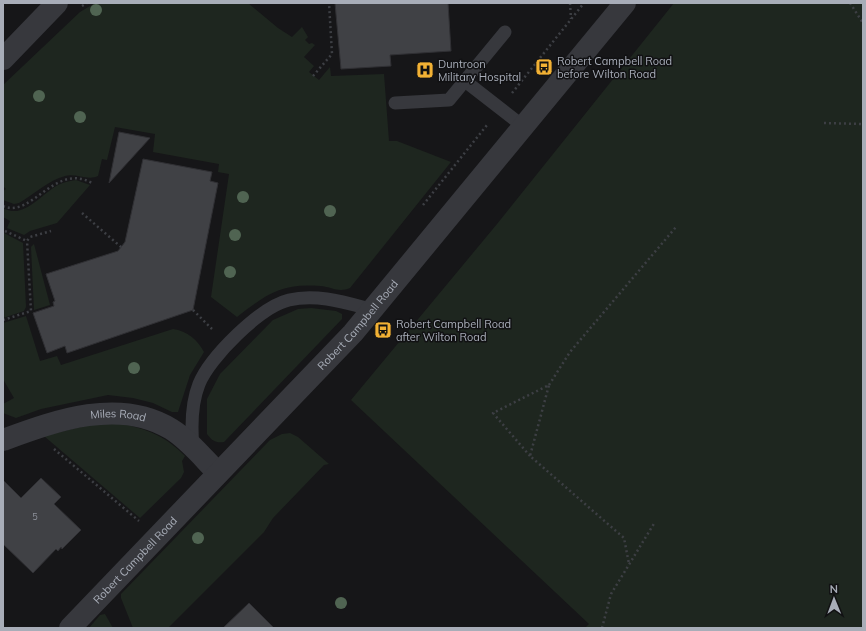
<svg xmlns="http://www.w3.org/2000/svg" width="866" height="631" viewBox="0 0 866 631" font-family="Mulish,sans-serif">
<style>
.green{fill:#1e261f}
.building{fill:#404145;stroke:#303034}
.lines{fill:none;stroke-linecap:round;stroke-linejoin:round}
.path{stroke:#3d3f44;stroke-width:2.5;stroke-dasharray:2 3;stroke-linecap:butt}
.service{stroke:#37383d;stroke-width:13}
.minor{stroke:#37383d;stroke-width:22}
.tree{fill:#506452}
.labels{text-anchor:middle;stroke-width:3;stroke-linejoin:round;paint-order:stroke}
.number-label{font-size:9px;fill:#8e929b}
.poi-label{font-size:11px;fill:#a8adb8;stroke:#111113;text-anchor:start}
.street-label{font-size:11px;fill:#a8adb8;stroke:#111113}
</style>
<rect width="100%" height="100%" fill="#161618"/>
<g class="green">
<path d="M95,3h153l30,25 14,9 10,-10 6,10 -3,3 4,4 3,-1 3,2 -11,12 10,9 -5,6 10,8 11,-13 1,9 53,-2 5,67h8l54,21 -101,126c-12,5 -17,-1 -30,-2 -39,-3 -53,8 -83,31l-26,-20 18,-123 -11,-2 1,-8 -66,-12 2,-18 -40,-7 -8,33 -5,-1 -4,17c-10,5 -22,-3 -33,0 -16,4 -32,19 -46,27l-5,1 -11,-4v-9l3,-2 -3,-3v-101l77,-73z"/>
<path d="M674,3h189v625h-278l4,-4 -238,-224 146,-176z"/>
<path d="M76,180l14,5 -33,38 -27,8 -6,4 -17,-7 3,-7 -7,-4v-9c21,12 38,-14 55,-23 6,-3 12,-4 18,-5z"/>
<path d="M4,233l19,10 3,64 -2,4 -21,7z"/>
<path d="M34,244l16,61 -16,5 -3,-63z"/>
<path d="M311,308l25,3 6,3v5l-118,123c-8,1 -12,-1 -17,-8v-35l13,-25 53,-54 25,-11z"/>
<path d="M26,316l14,45 17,-5 4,9 112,-36c14,2 25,11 31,23l-14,23 -12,37h-6l-19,-9 -20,-5 -25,-3 -67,14 -25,9 -13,-5v-9l11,-6 -11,-19v-56z"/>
<path d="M119,423c29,7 44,11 66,33l-3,5 2,11 -3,6 -41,40 -96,-82 49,-12z"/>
<path d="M290,433l8,4 31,27 -5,1 -51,53 -9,14 -96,96h-35l-12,-30v-4l149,-154 12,-6z"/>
<path d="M105,614l8,14h-24l11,-13z"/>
</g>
<g class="building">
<path d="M335,3h113l3,48 -61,4 1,11 -50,3z"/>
<path d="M119,132l31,6 -41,45z"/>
<path d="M143,159l69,13 -2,9 8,2 -25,127 -126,43 -2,-7 -18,7 -14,-40 21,-7 -1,-4 2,-1 -9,-27 72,-23 7,-9z"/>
<path d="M41,478l20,19 -7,7 27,26 -19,19 -1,-2 -3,4 -2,-2 -23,24 -30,-29v-64l18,18z"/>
<path d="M249,603l25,25h-51z"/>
</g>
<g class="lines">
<g class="path">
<path d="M570,3l1,16"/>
<path d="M850,3l13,20"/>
<path d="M82,6l5,-3"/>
<path d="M313,76l19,-22 -3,-51"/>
<path d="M512,93l72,-90"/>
<path d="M824,123l39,1"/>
<path d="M423,205l64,-80"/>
<path d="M3,206c29,13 51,-44 89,-23"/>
<path d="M82,213l39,34"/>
<path d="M5,231l22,10"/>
<path d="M193,310l19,19"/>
<path d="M3,320l28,-9 -4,-70 3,-4 21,-6"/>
<path d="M549,385l21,-33 106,-125"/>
<path d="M54,449l85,72"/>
<path d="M530,456l-37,-43 56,-28 -19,71 94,82 5,26"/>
<path d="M602,628l9,-34 44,-72"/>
</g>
<g class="service">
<path d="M465,81l59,46"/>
<path d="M395,103l54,-3 56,-68"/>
<path d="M193,448c-2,-22 -2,-44 6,-64 11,-27 61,-77 90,-84 28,-7 58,3 85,10"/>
</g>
<g class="minor">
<path d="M3,59l54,-56"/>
<path id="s1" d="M3,440c52,-19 116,-43 168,-11 18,11 32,29 47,44"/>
<path id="s2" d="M70,628l283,-295 272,-330"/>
</g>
</g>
<g class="tree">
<circle cx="96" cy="10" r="6"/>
<circle cx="39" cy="96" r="6"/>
<circle cx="80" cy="117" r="6"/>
<circle cx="243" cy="197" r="6"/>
<circle cx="330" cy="211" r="6"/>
<circle cx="235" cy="235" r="6"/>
<circle cx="230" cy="272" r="6"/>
<circle cx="134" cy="368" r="6"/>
<circle cx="198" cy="538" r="6"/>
<circle cx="341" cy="603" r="6"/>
</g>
<defs>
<g id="bus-square" transform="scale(0.9)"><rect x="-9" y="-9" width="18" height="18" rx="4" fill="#f2b134" stroke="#111113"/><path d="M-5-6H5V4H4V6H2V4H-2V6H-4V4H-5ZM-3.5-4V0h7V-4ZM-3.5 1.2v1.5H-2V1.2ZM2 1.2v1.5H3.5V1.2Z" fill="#111"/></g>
<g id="hospital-square" transform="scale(0.9)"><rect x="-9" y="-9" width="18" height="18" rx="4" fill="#f2b134" stroke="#111113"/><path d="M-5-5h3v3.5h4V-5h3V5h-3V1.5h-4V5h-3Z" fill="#111"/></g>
</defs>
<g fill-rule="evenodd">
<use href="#bus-square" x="544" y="67"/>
<use href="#hospital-square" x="425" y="70"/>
<use href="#bus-square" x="383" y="330"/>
</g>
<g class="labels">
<g class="number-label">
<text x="35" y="520">5</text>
</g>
<g class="poi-label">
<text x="557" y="65">Robert Campbell Road<tspan x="557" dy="13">before Wilton Road</tspan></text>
<text x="438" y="68">Duntroon<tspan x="438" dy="13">Military Hospital</tspan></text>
<text x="396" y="328">Robert Campbell Road<tspan x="396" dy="13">after Wilton Road</tspan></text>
</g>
<g class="street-label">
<text dy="4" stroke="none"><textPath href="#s2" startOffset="418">Robert Campbell Road</textPath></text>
<text dy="4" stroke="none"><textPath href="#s1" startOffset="119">Miles Road</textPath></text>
<text dy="4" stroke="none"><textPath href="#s2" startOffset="94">Robert Campbell Road</textPath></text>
</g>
</g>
<rect width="866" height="631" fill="none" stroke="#a8adb8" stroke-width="8"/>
<g transform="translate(834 599) rotate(359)" stroke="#111113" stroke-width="3" paint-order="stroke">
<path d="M0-3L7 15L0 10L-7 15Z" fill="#a8adb8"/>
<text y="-6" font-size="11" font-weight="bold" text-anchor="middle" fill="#a8adb8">N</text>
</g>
</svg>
